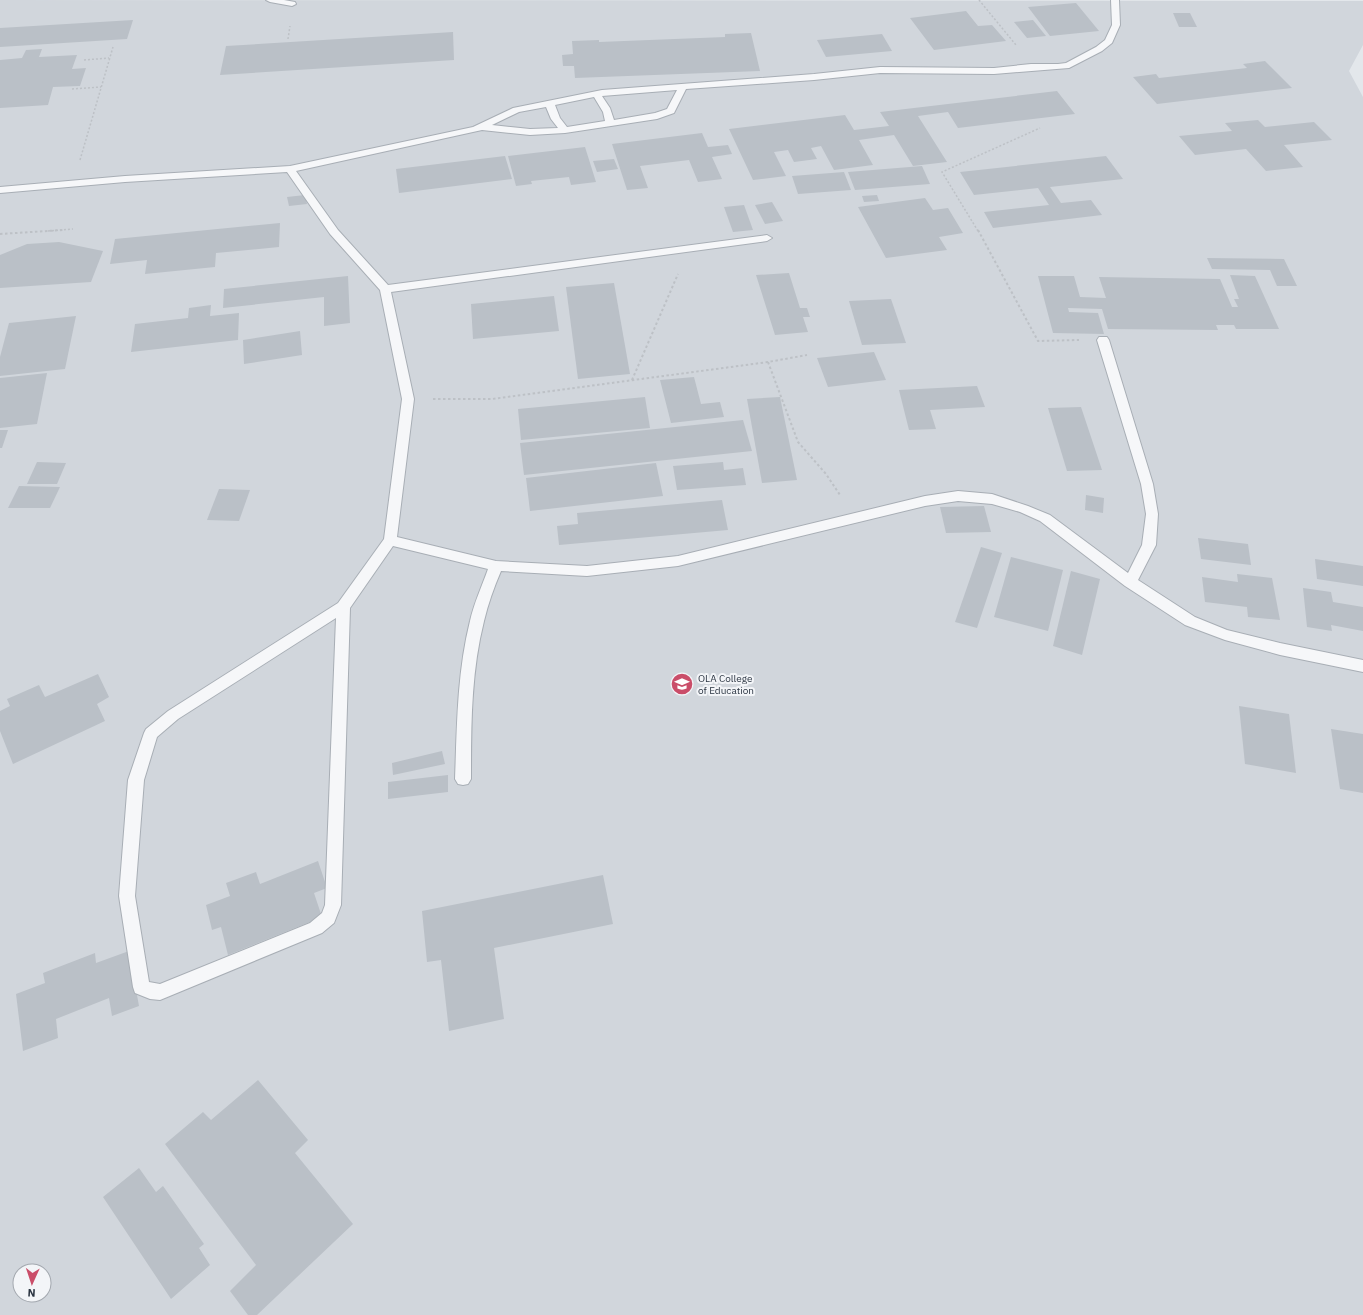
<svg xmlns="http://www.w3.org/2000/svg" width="1363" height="1315" viewBox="0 0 1363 1315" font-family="'IBM Plex Sans',sans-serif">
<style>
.built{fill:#d1d6dc;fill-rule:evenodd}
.building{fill:#bac0c7}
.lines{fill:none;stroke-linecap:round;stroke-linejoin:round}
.service-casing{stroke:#a8aeb5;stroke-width:2}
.path-far1{stroke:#bdc1c6;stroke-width:1.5;stroke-dasharray:2 2;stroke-linecap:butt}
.path{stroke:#bdc1c6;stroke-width:2;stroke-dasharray:2.5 2.5;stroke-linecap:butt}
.service{fill:#f6f7f9;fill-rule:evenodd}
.labels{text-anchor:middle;stroke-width:4;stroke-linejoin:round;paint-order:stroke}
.poi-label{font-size:10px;fill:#2b3542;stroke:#f3f5f8;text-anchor:start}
</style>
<rect width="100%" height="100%" fill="#e3e7eb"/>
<path class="built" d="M0,0l1363,1v44l-14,26 14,26v1218h-1363zM20,1271h24v24h-24z"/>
<g class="building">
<path d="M1076,3l23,28 -49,5 -22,-29z"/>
<path d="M966,11l12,15 14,-1 14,16 -72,9 -24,-32z"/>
<path d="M1173,13h17l7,14h-18z"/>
<path d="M133,20l-6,19 -127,8v-19z"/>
<path d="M1033,20l13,16 -19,2 -13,-16z"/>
<path d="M453,32l1,28 -234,15 6,-29z"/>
<path d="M751,33l9,38 -185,7 -1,-12h-11l-1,-11 11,-1 -1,-13 27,-1v2l126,-5v-3z"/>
<path d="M882,34l10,17 -66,6 -9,-17z"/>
<path d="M42,49l-3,8 38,-2 -5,14 14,-1 -6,18 -27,1 -5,18 -48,3v-48l22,-2 4,-8z"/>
<path d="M1265,61l27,27 -135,16 -24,-27 23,-3 3,4 88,-10 -4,-4z"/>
<path d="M1057,91l18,23 -117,14 -10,-16 -30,4 29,46 -34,4 -19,-31 -35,5 14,25 -39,5 -13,-24 -10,2 6,11 -23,3 -6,-12 -14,2 12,24 -33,4 -24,-51 116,-14 9,15 35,-4 -9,-14z"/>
<path d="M1258,120l7,7 49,-5 18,18 -48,5 19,22 -37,4 -20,-22 -51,6 -16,-19 53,-5 -7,-8z"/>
<path d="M702,133l6,14 20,-2 4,9 -20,3 10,22 -24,3 -9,-22 -49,6 8,22 -21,2 -15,-46z"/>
<path d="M585,147l11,35 -25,3 -2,-8 -38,4 1,3 -16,2 -8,-30z"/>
<path d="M505,156l7,23 -113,14 -3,-24z"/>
<path d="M1106,156l17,23 -73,8 11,16 30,-3 11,15 -109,13 -9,-16 65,-7 -11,-17 -64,7 -14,-23z"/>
<path d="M614,159l4,10 -21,3 -4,-11z"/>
<path d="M922,166l8,18 -75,6 -7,-18z"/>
<path d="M844,172l7,18 -53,4 -6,-18z"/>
<path d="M305,195l2,9 -18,2 -2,-9z"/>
<path d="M877,195l2,6 -15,1 -2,-6z"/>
<path d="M925,198l8,12 15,-2 15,25 -24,4 8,13 -61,8 -28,-51z"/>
<path d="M772,202l11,19 -18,3 -10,-19z"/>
<path d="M744,205l9,25 -20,2 -9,-25z"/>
<path d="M280,223l-1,24 -63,6 -1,14 -70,7 2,-14 -37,4 5,-25z"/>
<path d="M59,242l44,9 -12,31 -91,6v-33l27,-11z"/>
<path d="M1207,258l77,1 13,27h-20l-7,-16 -58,-1z"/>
<path d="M789,273l11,35h7l3,9h-7l5,15 -33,3 -19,-60z"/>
<path d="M1230,275l25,1 24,53h-43l-2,-4h-18l2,5 -110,-1 -6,-20 -34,-1 1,4 29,1 6,21 -51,-1 -15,-57h36l6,21 26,1 -7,-21 121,2 12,28h6l-4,-8h5z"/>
<path d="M348,276l2,47 -26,3v-29l-101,11 1,-19z"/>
<path d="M614,283l16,91 -52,5 -12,-92z"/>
<path d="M554,296l5,35 -86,8 -2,-35z"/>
<path d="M891,299l15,44 -44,2 -13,-44z"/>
<path d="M211,305l-1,11 29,-3 -1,27 -107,12 4,-28 53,-6 1,-10z"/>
<path d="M76,316l-11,53 -65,7v-19l9,-34z"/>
<path d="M300,331l2,24 -58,9 -1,-24z"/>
<path d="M874,352l12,28 -58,7 -11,-29z"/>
<path d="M47,373l-10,51 -37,4v-50z"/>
<path d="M694,377l7,27 19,-2 4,15 -53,6 -11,-43z"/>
<path d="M977,386l8,21 -55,3 6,19 -27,1 -10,-40z"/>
<path d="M645,397l5,31 -129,12 -3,-31z"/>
<path d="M780,397l17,83 -35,3 -15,-84z"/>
<path d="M1081,407l21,63 -35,1 -19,-63z"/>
<path d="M743,420l9,31 -228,24 -4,-32z"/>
<path d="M0,430h8l-6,18h-2z"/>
<path d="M37,462l29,1 -9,21h-30z"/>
<path d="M723,462l1,8 19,-2 3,17 -69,5 -4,-24z"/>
<path d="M656,463l7,33 -133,15 -4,-33z"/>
<path d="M19,486l41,1 -10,21h-42z"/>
<path d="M219,489l31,1 -11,31 -32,-1z"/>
<path d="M1086,495l18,3 -1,15 -18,-3z"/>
<path d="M722,500l6,30 -169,15 -2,-19 21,-2 -1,-11z"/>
<path d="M984,506l7,26 -45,1 -6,-26z"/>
<path d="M1198,538l50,6 3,21 -50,-6z"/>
<path d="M981,547l21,6 -25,75 -22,-6z"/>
<path d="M1011,557l52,13 -15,61 -54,-14z"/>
<path d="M1315,559l48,7v20l-46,-7z"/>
<path d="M1071,571l29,8 -18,76 -29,-9z"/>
<path d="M1237,574l35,4 8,42 -32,-3 -1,-10 -42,-5 -3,-25 36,5z"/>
<path d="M1303,588l28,4 2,10 30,5v24l-32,-6 1,6 -25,-4z"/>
<path d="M98,674l11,23 -12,7 8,17 -92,43 -13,-33v-20l10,-5 -3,-7 32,-14 6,12z"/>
<path d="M1239,706l50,8 7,59 -51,-9z"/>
<path d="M1331,729l32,5v59l-23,-4z"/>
<path d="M442,751l3,13 -52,11 -1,-12z"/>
<path d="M448,775v17l-60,7v-17z"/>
<path d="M318,861l9,27 -13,5 8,24 -94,38 -7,-28 -9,3 -6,-25 24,-9 -4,-13 30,-11 4,12z"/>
<path d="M603,875l10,49 -119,24 10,71 -55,12 -8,-71 -14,2 -5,-51z"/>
<path d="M129,951l10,55 -27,10 -3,-18 -53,21 2,19 -35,13 -7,-57 29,-11 -2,-10 52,-20 1,10z"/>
<path d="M258,1080l50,60 -13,13 58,71 -96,91h-9l-18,-24 26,-26 -91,-121 38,-32 8,8z"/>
<path d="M139,1168l17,24 7,-6 41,58 -5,4 11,17 -39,34 -68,-102z"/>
</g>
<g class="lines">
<g class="service-casing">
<g id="service">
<path d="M266,0h18l11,2 1,2 -4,2 -22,-4z"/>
<path d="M1111,0h8l1,25 -8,18 -10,8 -33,17 -75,6 -114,-1 -66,7 -128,9 -12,24 -17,6 -92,14 -35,2 -48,-5 -186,41 42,59 50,55 379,-50 5,3 -5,3 -376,51 23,107 -17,138 99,24 91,5 91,-10 247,-60 33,-5 34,3 36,12 22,9 78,58 14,-28 4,-31 -5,-30 -44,-144 2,-3h8l2,3 44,144 5,30 -2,31 -18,35 57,37 32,13 53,13 83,17v12l-83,-17 -55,-15 -40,-15 -60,-39 -85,-65 -20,-9 -28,-8 -34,-3 -33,5 -247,60 -91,10 -86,-5c-7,16 -13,33 -17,50 -13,51 -13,105 -13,158l-3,5 -5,1 -5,-1 -3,-5c2,-53 2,-106 15,-158 4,-18 12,-35 18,-52l-95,-23 -43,62 -9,297 -7,18 -12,10 -162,67 -10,-1 -15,-6 -2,-6 -14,-91 9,-116 16,-47 2,-4 22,-18 170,-108 46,-64 18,-140 -22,-109 -50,-56 -43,-62 -162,10 -125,11v-6l125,-11 165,-10 183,-39 40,-19 89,-18 212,-16 66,-7 114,1 37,-4h27l8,-1 30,-16 9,-7 7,-15zM677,90l-10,19 -12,4 -41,7 -4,-12 -8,-12zM594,97l9,15 2,9 -38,6 -7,-9 -5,-13zM546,107l5,12 7,9 -28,1 -38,-4 27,-13zM336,618l-11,287 -3,8 -12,10 -150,61 -11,-2 -14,-86 9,-116 13,-43 21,-18z"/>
</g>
</g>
<g class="path-far1">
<path d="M979,0l37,45"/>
<path d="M288,39l2,-13"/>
<path d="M84,60l25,-2"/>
<path d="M72,89l29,-2"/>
<path d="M80,160l33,-113"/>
<path d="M48,231l25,-2"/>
<path d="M978,231l-36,-59 98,-44"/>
</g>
<g class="path">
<path d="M978,230l60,111 41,-1"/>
<path d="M0,234l63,-4"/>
<path d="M768,362l30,80 28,32 14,21"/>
<path d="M632,380l46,-106"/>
<path d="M433,399h59l276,-37 39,-7"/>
</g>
<use href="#service" class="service"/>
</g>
<defs>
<g id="university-disc" transform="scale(1.15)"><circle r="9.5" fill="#ca4d69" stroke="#f3f5f8"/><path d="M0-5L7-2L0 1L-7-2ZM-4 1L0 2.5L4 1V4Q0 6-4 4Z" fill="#fff"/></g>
</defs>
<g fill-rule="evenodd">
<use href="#university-disc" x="682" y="684"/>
</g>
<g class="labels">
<g class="poi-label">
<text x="698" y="682">OLA College<tspan x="698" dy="12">of Education</tspan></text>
</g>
</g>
<g transform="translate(32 1283) rotate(183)"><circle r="19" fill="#f3f5f8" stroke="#a3a8af"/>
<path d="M0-3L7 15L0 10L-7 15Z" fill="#ca4d69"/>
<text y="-6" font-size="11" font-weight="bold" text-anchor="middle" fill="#2b3542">N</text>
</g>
</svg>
